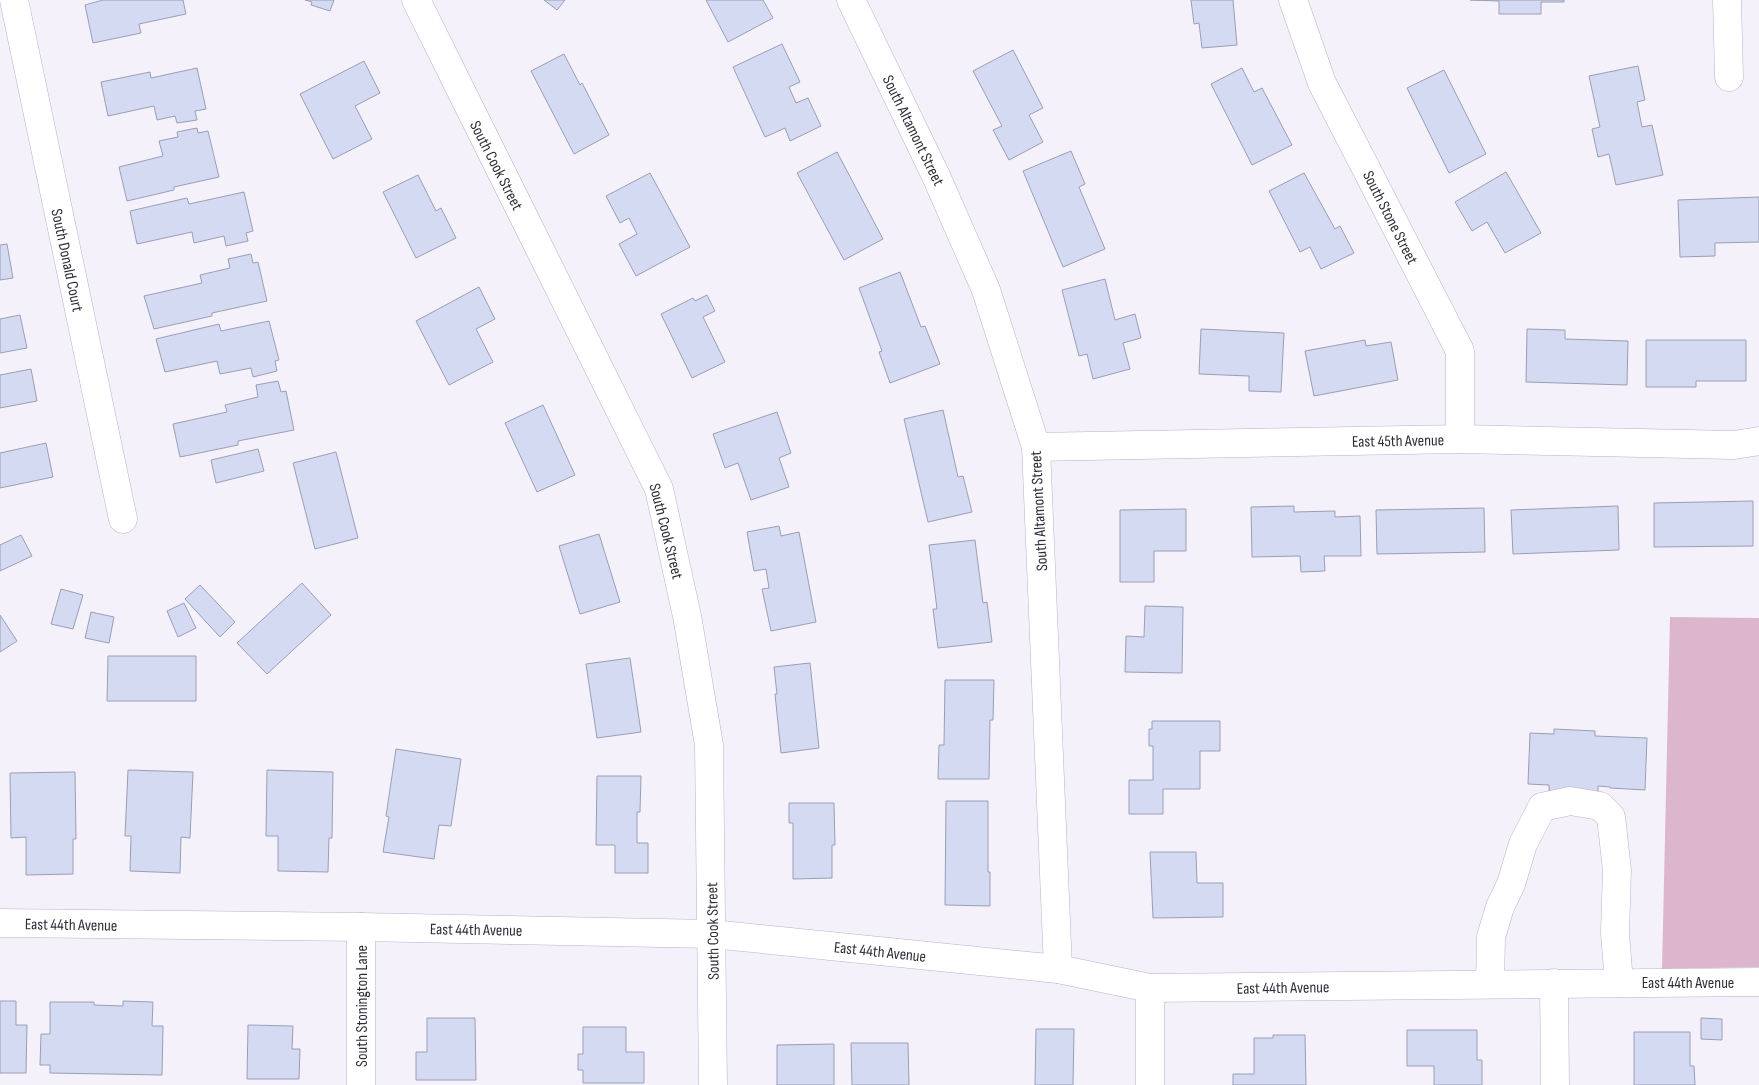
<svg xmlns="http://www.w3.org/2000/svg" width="1759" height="1085" viewBox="0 0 1759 1085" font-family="'Sofia Sans Condensed',sans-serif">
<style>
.green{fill:#dcb6cc}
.building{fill:#d5daf3;stroke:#9a9eb5}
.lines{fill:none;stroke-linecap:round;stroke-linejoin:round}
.minor-casing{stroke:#b9b2ca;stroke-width:29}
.minor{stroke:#fff;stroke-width:28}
.labels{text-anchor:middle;stroke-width:4;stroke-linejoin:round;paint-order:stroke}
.street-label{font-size:16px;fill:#302d37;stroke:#fff}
</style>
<rect width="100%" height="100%" fill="#f4f1fb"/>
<path class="green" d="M1670,617l89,1v349l-97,2z"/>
<g class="building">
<path d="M103,0h80l3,14 -47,10 2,9 -48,10 -8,-38z"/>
<path d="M305,0h29l-4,11 -19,-6 1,-3z"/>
<path d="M544,0h21l-8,10z"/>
<path d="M706,0h57l10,18 -45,24z"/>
<path d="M1191,0h42l4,45 -35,3 -3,-25 -5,1z"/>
<path d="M1470,0h94v2h-23v12h-42v-13z"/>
<path d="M782,44l18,38 -11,5 7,16 12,-5 13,28 -31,15 -5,-13 -20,9 -32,-70z"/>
<path d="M1013,50l30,58 -14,7 14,27 -34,18 -16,-30 9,-4 -29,-55z"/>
<path d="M564,54l16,31 2,-2 27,52 -35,19 -43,-83z"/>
<path d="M364,61l16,32 -25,13 17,33 -39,20 -33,-65z"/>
<path d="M1638,66l7,34 -8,2 5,25 10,-2 11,50 -47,10 -7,-31 -11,3 -6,-28 8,-2 -11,-51z"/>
<path d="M197,68l9,41 -11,2 2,9 -20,3 -2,-7 -18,4 -3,-14 -46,10 -7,-34 49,-10 1,6z"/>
<path d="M1242,68l12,24 8,-4 30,57 -40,20 -41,-81z"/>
<path d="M1444,70l42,84 -37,19 -42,-85z"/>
<path d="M197,128l1,5 10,-2 11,46 -45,10v3l-47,11 -8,-34 44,-11 -4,-15 19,-4 -1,-5z"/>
<path d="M1071,151l14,33 -6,3 26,62 -42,18 -40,-96z"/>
<path d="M837,152l46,87 -39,21 -47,-87z"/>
<path d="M1506,172l35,61 -36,20 -18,-31 -15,9 -17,-29z"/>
<path d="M650,173l40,74 -54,29 -17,-32 18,-10 -8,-16 -9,5 -14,-27z"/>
<path d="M1304,173l31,56 5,-3 14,27 -33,16 -11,-22 -10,5 -31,-61z"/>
<path d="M418,175l18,36 5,-3 15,30 -40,20 -33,-66z"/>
<path d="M244,192l9,39 -7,2 2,8 -22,5 -2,-10 -30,7 -2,-11 -55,12 -7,-33 57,-13 2,6z"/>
<path d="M1759,197v45l-44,1v13l-35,1 -2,-57z"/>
<path d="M7,244l6,34 -13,2v-35z"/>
<path d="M251,254l2,9 5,-1 9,39 -55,12v3l-58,13 -10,-33 58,-13 -2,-8 30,-7 -2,-9z"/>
<path d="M900,272l21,55 4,-1 15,38 -50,19 -11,-31 3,-1 -23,-63z"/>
<path d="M1105,279l10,41 20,-6 6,24 -18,5 7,26 -37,10 -6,-25 -8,2 -17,-66z"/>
<path d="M479,287l16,32 -19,10 17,33 -44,23 -33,-64z"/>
<path d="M707,295l8,16 -12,6 22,45 -33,16 -31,-64 32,-16 2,3z"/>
<path d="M20,315l7,33 -27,5v-34z"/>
<path d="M269,321l10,39 -4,1 2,10 -24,6 -2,-9 -31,6 -3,-13 -52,11 -9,-33 63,-15 2,7z"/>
<path d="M1201,329l83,4 -3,59 -32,-1v-15l-50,-2z"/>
<path d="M1527,329l38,1v9l63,2 -1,44 -101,-3z"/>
<path d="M1365,340l1,6 25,-4 7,38 -84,16 -9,-45z"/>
<path d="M1646,340h100v41h-50v6h-50z"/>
<path d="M31,369l6,32 -37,7v-33z"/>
<path d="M278,381l3,11 5,-1 8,39 -56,11v4l-58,12 -7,-33 54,-12 -2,-7 33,-8 -2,-12z"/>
<path d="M543,405l32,70 -38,17 -32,-69z"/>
<path d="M943,410l15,67 5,-1 9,36 -44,10 -24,-103z"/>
<path d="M777,412l14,41 -12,5 10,29 -38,13 -13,-37 -13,5 -12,-34z"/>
<path d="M46,443l7,34 -53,11v-35z"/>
<path d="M258,449l6,22 -48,12 -5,-23z"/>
<path d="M336,452l22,86 -43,11 -22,-86z"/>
<path d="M1753,501v45l-99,1v-44z"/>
<path d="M1294,506v6l41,-1v6l25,-1 1,40h-37l1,15 -24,1 -1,-16 -48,1 -1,-50z"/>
<path d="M1618,506l1,44 -106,4 -2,-44z"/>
<path d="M1484,508l1,44 -108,2 -1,-44z"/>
<path d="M1186,509v42h-32v31h-34v-72z"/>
<path d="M779,526l2,10 18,-4 17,90 -45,9 -9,-42 7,-1 -3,-19 -12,2 -7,-39z"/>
<path d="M599,534l21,68 -40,12 -21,-68z"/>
<path d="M21,535l11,21 -32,15v-26z"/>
<path d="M975,540l8,63 4,-1 5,40 -54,6 -5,-39h4l-8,-64z"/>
<path d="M302,583l29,32 -64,59 -30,-31z"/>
<path d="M200,585l35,37 -15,15 -35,-38z"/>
<path d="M61,589l22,6 -10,34 -22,-5z"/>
<path d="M184,603l12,25 -18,9 -11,-26z"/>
<path d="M1145,606l38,1 -1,66 -57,-1 1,-36 18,1z"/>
<path d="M91,612l23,5 -5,26 -24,-5z"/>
<path d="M0,615l17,26 -17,11z"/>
<path d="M108,656h88v45h-89z"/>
<path d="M630,658l11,74 -44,6 -11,-74z"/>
<path d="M810,663l9,85 -38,5 -6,-59h2l-3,-27z"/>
<path d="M945,680h49l-1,40h-3l-1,59h-51l1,-34h5z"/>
<path d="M1152,721h68v30h-20v38h-37v25h-34v-34h24v-34h-4v-17h3z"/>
<path d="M1554,729l41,2v5l52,2 -2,52 -35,-2v-1l-12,-1v7l-49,-2v-6l-21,-1 2,-51 24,1z"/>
<path d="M396,749l65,10 -10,67 -12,-1 -5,34 -51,-7 6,-35 -3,-1z"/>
<path d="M128,770l65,2 -3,66 -9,-1 -1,36 -50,-2 1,-35h-6z"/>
<path d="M267,770l66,2 -1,66h-3l-1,34 -50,-1v-35h-12z"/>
<path d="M75,772l1,67h-3v35l-47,1v-38l-15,1 -1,-65z"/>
<path d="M597,776h44l-1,36h-3v31h11v30h-33v-28h-19z"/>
<path d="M946,801h42v71h2v34l-45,-1z"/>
<path d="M789,803h45l1,42h-3v33l-39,1v-56h-4z"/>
<path d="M1150,852h46l1,31h26v34l-70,1z"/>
<path d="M0,1001h16v24h11l-1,48h-26z"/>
<path d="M123,1001l30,1 -1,24h11l-1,49 -112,-2v-8h-10l1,-31h9v-32h44v3l29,1z"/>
<path d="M427,1018h48l1,62h-60v-28h11z"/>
<path d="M1701,1018l21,1v21l-21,-1z"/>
<path d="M248,1025l45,1 -1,23h8l-1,30h-52z"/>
<path d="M583,1027h43v25h18v31h-61v-13h-5v-16h5z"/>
<path d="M1036,1029h38l-1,56h-38z"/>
<path d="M1407,1030h70v30h5v25h-48v-19h-27z"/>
<path d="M1634,1032h56v34h4l1,19h-61z"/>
<path d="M1273,1035h32l1,50h-73v-11h21v-36h19z"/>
<path d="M851,1043h57l1,42h-57z"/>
<path d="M834,1044v41h-57v-40z"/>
</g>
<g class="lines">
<g class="minor-casing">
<g id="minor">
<path d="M14,0l109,519"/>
<path d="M416,0l243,489 28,127 22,129 4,340"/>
<path d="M851,0l85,176 50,114 50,157 22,522"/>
<path d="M1293,0l29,83 138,268v88"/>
<path d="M1727,0l2,77"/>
<path d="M1036,447l424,-8 274,6 25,-4"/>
<path d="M0,923l361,4 351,7 346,35 92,19 609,-6"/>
<path d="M361,927v158"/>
<path d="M1554,983l1,102"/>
<path d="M1490,984l1,-47 9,-30 11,-23 12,-40 19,-37 28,-6 30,5 11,11 6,53 -2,63 4,50"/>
<path d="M1150,988v97"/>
</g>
</g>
<use href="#minor" class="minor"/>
</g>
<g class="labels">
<g class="street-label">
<text transform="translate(914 130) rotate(64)" y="6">South Altamont Street</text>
<text transform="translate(497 165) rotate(63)" y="6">South Cook Street</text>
<text transform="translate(1391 217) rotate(63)" y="6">South Stone Street</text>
<text transform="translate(68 260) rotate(78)" y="6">South Donald Court</text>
<text transform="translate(1398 440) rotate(-1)" y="6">East 45th Avenue</text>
<text transform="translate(1038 511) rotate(-93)" y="6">South Altamont Street</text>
<text transform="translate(667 531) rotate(76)" y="6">South Cook Street</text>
<text transform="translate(71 924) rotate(1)" y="6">East 44th Avenue</text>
<text transform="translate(476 929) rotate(1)" y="6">East 44th Avenue</text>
<text transform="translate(712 931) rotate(-91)" y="6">South Cook Street</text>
<text transform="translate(880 951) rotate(6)" y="6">East 44th Avenue</text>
<text x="1688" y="988">East 44th Avenue</text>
<text transform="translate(1283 987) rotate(-1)" y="6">East 44th Avenue</text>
<text transform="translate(361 1006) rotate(-90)" y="6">South Stonington Lane</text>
</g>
</g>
</svg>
